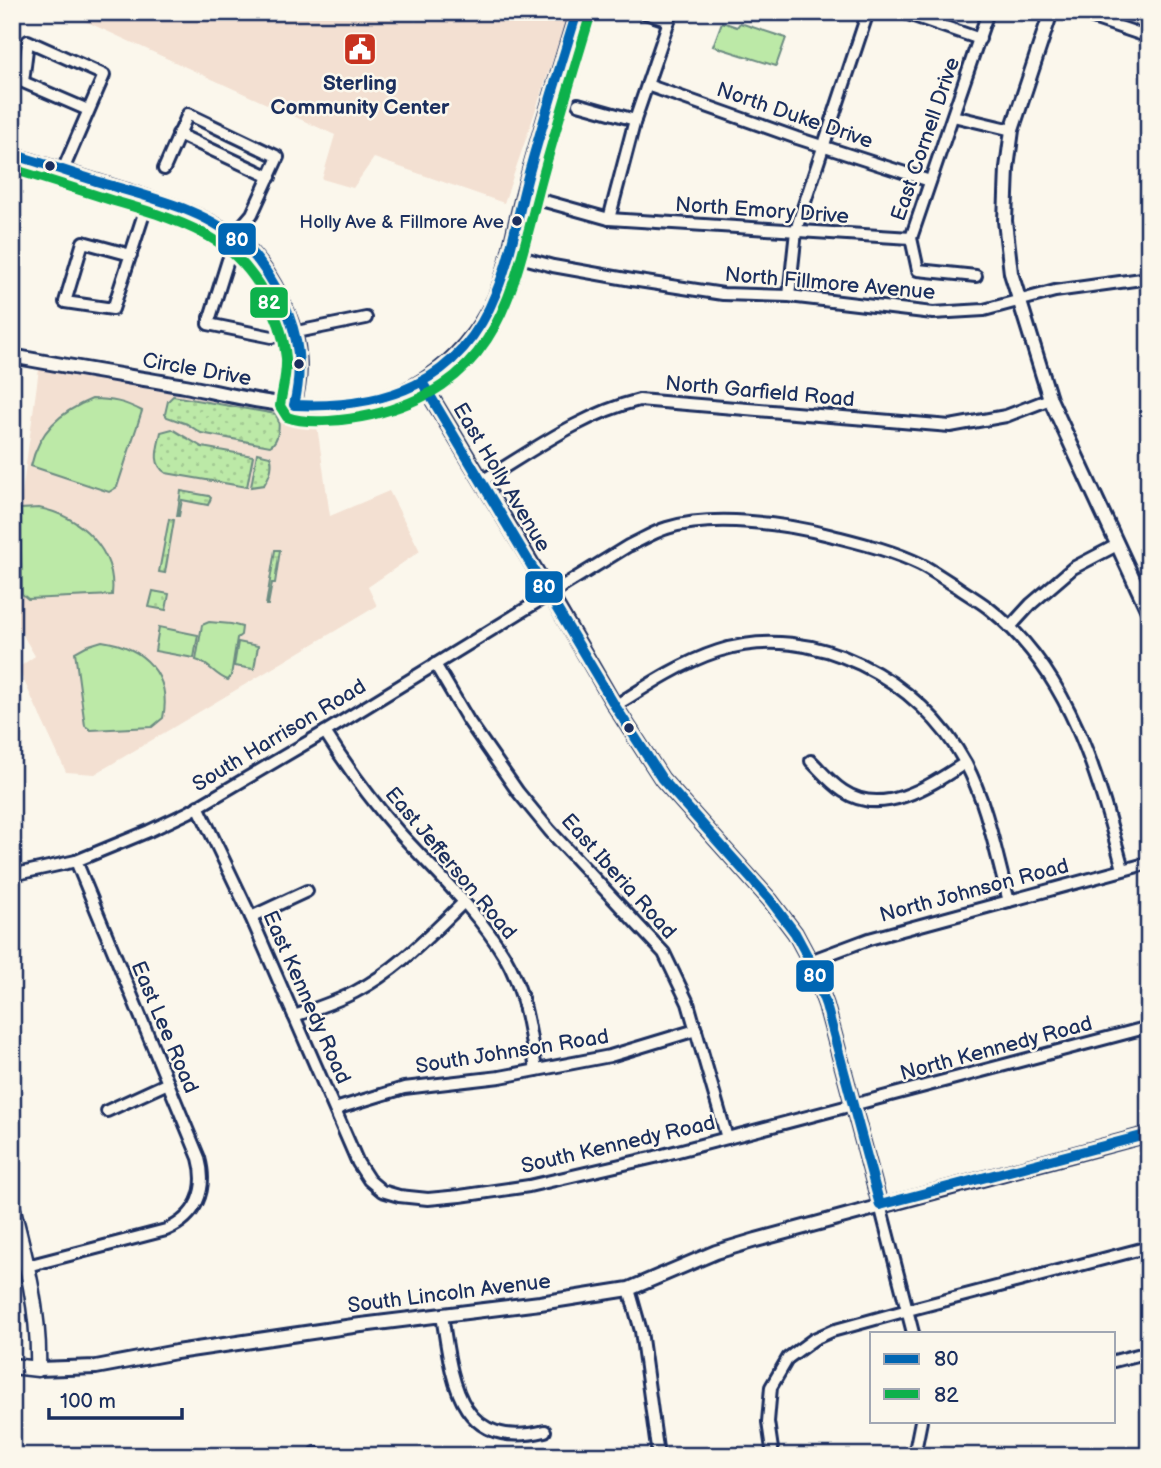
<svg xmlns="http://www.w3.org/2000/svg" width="1161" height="1468" viewBox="0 0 1161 1468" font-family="'Balsamiq Sans',sans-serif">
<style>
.built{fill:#f3e0d2}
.grass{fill:url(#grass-dots);stroke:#6c8c82;stroke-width:2}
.park{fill:#bce9a7;stroke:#6c8c82;stroke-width:2}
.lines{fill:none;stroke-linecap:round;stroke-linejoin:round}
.minor-casing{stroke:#1b2f5e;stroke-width:16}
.tertiary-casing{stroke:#1b2f5e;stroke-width:18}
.secondary-casing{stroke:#1b2f5e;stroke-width:19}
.minor{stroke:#fbf7ec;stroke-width:10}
.tertiary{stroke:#fbf7ec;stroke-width:12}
.secondary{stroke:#fbf7ec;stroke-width:14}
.bus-1-casing{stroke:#fbf7ec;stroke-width:16}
.bus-2-casing{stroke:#fbf7ec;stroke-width:16}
.bus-1{stroke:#0066b3;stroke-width:10}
.bus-2{stroke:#0db14b;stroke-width:10}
.bus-dot{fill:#1b2f5e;stroke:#fbf7ec;stroke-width:2.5}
.labels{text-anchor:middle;stroke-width:5;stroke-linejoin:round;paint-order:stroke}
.bus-label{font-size:19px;fill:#1b2f5e;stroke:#fbf7ec;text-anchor:end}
.poi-label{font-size:21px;font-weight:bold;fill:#1b2f5e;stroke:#fbf7ec}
.street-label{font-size:21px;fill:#1b2f5e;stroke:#fbf7ec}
.line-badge{stroke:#fbf7ec;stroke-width:2.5}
.badge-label{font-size:19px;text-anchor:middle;font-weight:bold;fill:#fff}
</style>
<defs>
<pattern id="grass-dots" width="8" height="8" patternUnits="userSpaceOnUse" patternTransform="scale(1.75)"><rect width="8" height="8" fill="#bce9a7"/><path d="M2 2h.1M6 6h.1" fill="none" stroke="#a1c892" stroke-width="1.8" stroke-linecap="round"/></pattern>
</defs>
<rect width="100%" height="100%" fill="#fbf7ec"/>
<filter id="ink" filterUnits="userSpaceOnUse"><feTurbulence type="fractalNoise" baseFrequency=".0143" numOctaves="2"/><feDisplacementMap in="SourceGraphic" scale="14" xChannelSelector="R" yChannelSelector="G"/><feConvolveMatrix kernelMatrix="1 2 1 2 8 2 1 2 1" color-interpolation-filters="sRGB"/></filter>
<g filter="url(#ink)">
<g class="built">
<path d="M65,12h330l21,10 5,-10h148l-65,191 -130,-45 -21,30 -31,-9 13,-44z"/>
<path d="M39,369l277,50 14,97 59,-25 31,60 -52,36 9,19 -282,168 -29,-2 -48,-104 17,-12 -23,-40v-49z"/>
</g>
<g class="grass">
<path d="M173,396l103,18c5,9 3,27 -6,32l-69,-13 -14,-9 -20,-7 -2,-3 3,-13z"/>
<path d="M172,429l30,18 51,9 -6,31 -81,-14c-15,-9 -8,-26 -5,-41z"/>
<path d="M257,453l13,3c4,9 -1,21 -6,29l-13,2z"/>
<path d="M181,491l28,5 2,2 -3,7 -26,-5 -3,16h-2z"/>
<path d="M169,519l5,1 -9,53 -6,-1z"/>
<path d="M275,550h5l-5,33h-3l-4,22h-2z"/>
<path d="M153,591l16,3 -3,16 -17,-3z"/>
</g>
<g class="park">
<path d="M722,22l15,5 3,-4 46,15 -10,28 -63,-20z"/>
<path d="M92,399c20,0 33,3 50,12l-25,76 -8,5 -78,-26c8,-35 29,-54 61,-67z"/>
<path d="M39,508c41,8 78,42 73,87l-84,4 -6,-5 -2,-85z"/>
<path d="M209,622l22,2 11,3 -1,8 -4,3 -6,38 -3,4c-13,-4 -19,-17 -32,-20l6,-35z"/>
<path d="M159,627l39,8 -4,23 -39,-7z"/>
<path d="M102,641c42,6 70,34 61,77l-11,9 -61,3 -6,-4 -10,-74 11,-6z"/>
<path d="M238,642l20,4 -4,23 -20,-3z"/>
</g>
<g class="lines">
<g class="minor-casing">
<g id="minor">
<path d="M642,12l27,9"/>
<path d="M902,12l78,27"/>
<path d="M1075,12l74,25"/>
<path d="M647,85l150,53 133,43"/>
<path d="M578,104l57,16"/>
<path d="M953,116l59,14"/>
<path d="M178,134l92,43"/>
<path d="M12,154c39,12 78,25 118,37 79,26 124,38 158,121 13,31 16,60 6,93"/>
<path d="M164,169l24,-55 90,43 -26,57 -18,21"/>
<path d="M63,170l41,-95 -76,-34 -5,41 65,28"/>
<path d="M523,195l86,24 302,19"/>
<path d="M609,219l26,-99 37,-108"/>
<path d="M911,238l77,-226"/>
<path d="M911,238l7,32 58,6"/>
<path d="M509,254l44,12 79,14 91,14 66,2 144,17 51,-3 71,-19 94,-13"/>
<path d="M131,255l-48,-13 -18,60 48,7 36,-111"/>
<path d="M228,260l-20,64 64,13 94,-19"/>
<path d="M789,296l7,-65 4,-14 68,-205"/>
<path d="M482,481c50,-30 100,-67 157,-81l311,26 56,-10 44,-17"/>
<path d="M1010,627l21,-23 42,-36 44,-23"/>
<path d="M435,664l33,56 50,72 32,39 114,122 24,50 39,135"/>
<path d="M615,706c33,-21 66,-43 103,-55 95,-31 203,29 248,113 22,42 30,92 43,137"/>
<path d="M325,732c22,35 46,68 73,99 36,40 79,79 107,126 20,34 25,75 31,113"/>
<path d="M811,761c10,10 20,22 32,30 40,27 88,-6 122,-28"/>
<path d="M198,806l53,111 107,246 11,17 13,11 17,5 29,3 32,-3 69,-10 126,-29 494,-130"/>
<path d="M12,875l64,-14 73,-30 40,-19 136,-80 303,-186c13,-6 26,-14 39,-18 46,-14 116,-5 162,7 31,8 62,15 91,29 12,6 24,15 36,22 11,8 24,15 35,24 79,63 107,166 132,259"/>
<path d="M251,917l56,-26"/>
<path d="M810,961l59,-22 280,-76"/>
<path d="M294,1016c20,-7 42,-14 61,-24 42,-22 74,-56 108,-89"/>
<path d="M335,1109l69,-21 96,-11 110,-21 86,-26"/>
<path d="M107,1111l61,-28"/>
<path d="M880,1205l33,128"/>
<path d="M27,1266l139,-36c30,-13 42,-39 33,-72l-123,-297"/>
<path d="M629,1289l12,42 17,125"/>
<path d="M442,1315c10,64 15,137 103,116"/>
<path d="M1114,1361l35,-9"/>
<path d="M316,1453l2,3"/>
<path d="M773,1456l-5,-34 3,-35 17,-29 26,-19 18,-8 76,-21 241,-63"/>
<path d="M914,1456l7,-35"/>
</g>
</g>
<g class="tertiary-casing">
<g id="tertiary">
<path d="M1051,12l-39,118 -5,38 -2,53 6,52 39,126 99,214"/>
<path d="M12,356c58,11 115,20 173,30 45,9 91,20 137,22 76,3 141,-42 173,-110 14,-32 19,-69 28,-102 16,-62 36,-123 54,-184"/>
<path d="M422,382l128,212 65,112 47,73 108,121 25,33 15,28 16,44 54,200"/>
<path d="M38,1369l58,-2 80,-15 177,-26 187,-23 89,-14 87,-37 40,-12 393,-106"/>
</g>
</g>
<g class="secondary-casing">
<path id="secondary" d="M12,1206c14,54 28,107 26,163l-26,-3"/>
</g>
<use href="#minor" class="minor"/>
<use href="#tertiary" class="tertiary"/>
<use href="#secondary" class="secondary"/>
<g class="bus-1-casing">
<g id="bus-1">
<path d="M12,154c33,10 65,21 97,31 46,14 100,26 135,60 17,16 29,36 39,57 16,34 20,66 11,103 91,4 166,-21 202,-112 15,-36 21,-75 31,-113 15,-56 33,-112 50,-168"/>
<path d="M422,382l193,324 47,73 108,121 25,33 15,28 16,44 54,200"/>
<path d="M880,1205l269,-71"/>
</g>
</g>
<g class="bus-2-casing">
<path id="bus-2" d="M12,169c34,10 68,21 102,32 35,10 73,21 104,41 36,24 64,73 68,116 1,17 -4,32 -6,48l7,11c21,8 62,3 84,-2 131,-31 141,-125 171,-236 15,-55 32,-109 48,-163"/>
</g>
<use href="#bus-1" class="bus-1"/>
<use href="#bus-2" class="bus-2"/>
</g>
</g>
<defs>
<g id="civic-square" transform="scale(1.75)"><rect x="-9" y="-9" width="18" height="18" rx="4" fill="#c8321e" stroke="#fbf7ec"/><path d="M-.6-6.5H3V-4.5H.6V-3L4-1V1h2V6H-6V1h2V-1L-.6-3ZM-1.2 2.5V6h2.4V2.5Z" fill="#fff"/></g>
</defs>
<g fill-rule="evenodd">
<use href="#civic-square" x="360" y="49"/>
</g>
<g class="bus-dot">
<circle cx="50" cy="166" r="6"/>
<circle cx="517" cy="221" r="6"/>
<circle cx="299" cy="364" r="6"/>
<circle cx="629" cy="728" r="6"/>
</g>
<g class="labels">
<g class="bus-label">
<text x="504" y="228">Holly Ave &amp; Fillmore Ave</text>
</g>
<g class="poi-label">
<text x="360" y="90">Sterling<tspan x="360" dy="24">Community Center</tspan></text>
</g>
<g class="street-label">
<text transform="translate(795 115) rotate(19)" y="7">North Duke Drive</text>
<text transform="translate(925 139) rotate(-71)" y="7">East Cornell Drive</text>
<text transform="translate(762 210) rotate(4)" y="7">North Emory Drive</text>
<text transform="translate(830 283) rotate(5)" y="7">North Fillmore Avenue</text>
<text transform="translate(197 369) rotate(10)" y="7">Circle Drive</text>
<text transform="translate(760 391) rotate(5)" y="7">North Garfield Road</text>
<text transform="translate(502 477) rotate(59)" y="7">East Holly Avenue</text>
<text transform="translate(279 735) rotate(-31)" y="7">South Harrison Road</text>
<text transform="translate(451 863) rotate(50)" y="7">East Jefferson Road</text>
<text transform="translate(619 876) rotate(48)" y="7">East Iberia Road</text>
<text transform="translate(974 890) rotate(-15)" y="7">North Johnson Road</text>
<text transform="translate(307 997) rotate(66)" y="7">East Kennedy Road</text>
<text transform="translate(165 1027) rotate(67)" y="7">East Lee Road</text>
<text transform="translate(996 1048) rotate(-15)" y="7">North Kennedy Road</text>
<text transform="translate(512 1051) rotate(-9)" y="7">South Johnson Road</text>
<text transform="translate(618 1144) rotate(-13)" y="7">South Kennedy Road</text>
<text transform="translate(449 1293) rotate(-7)" y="7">South Lincoln Avenue</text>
</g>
</g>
<g class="line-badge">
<rect x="217" y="222" width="40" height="34" rx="7" fill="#0066b3"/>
<rect x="249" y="286" width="40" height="33" rx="7" fill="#0db14b"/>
<rect x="524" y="570" width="40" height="34" rx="7" fill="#0066b3"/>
<rect x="795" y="959" width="40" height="34" rx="7" fill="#0066b3"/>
</g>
<g class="badge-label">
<text x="237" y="246">80</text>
<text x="269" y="309">82</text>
<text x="544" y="593">80</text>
<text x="815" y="982">80</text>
</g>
<rect width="1161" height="1468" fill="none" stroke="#fbf7ec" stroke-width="42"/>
<rect x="21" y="21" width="1119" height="1426" fill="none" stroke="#1b2f5e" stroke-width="2.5" filter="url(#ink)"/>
<rect x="870" y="1332" width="245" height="91" fill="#fbf7ec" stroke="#a1a7b3" stroke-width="2"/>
<rect x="884" y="1354" width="35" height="10" fill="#0066b3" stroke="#a1a7b3" stroke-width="2"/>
<text x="934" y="1366" font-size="21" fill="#1b2f5e">80</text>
<rect x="884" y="1389" width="35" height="10" fill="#0db14b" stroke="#a1a7b3" stroke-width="2"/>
<text x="934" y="1402" font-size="21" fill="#1b2f5e">82</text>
<path d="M49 1408v10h133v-10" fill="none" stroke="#1b2f5e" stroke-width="3.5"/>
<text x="60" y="1408" font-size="21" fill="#1b2f5e" stroke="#fbf7ec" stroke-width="5" paint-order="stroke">100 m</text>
</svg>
